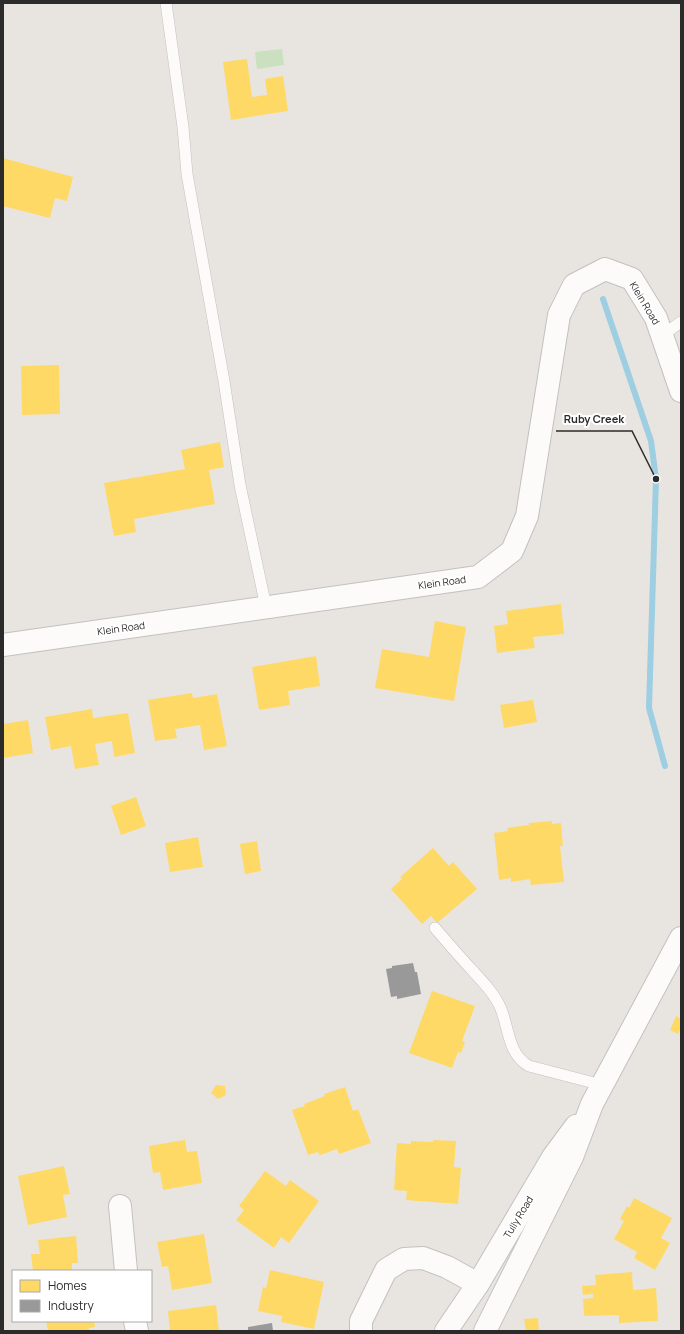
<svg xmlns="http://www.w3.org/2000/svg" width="684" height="1334" viewBox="0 0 684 1334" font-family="Manrope,sans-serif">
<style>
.green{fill:#cbe0be}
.homes{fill:#ffd966}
.industry{fill:#999}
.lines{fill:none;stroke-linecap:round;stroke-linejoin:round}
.stream{stroke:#9dcee1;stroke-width:6}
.service-casing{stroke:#c2c1c1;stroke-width:12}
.minor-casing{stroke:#c2c1c1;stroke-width:24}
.tertiary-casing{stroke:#c2c1c1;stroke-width:24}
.service{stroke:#fcfbfa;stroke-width:11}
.minor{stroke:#fcfbfa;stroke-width:22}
.tertiary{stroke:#fcfbfa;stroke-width:22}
.labels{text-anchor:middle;stroke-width:4;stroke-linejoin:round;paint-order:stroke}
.street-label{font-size:10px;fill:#2b2b2b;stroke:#fff}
.leader{fill:none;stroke:#2b2b2b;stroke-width:1.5}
.callout-dot{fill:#2b2b2b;stroke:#fff;stroke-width:1.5}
.callout-label{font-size:11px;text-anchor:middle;font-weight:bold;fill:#2b2b2b;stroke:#fff;stroke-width:4;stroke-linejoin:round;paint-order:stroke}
</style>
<rect width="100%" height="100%" fill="#e8e5e1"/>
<path class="green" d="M282,49l2,16 -27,4 -2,-17z"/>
<g class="homes">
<path d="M247,59l5,38 15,-2 -2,-16 18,-3 5,35 -57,9 -8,-58z"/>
<path d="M3,158l70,19 -6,24 -12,-3 -5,20 -47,-12z"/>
<path d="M59,365l1,49 -38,1 -1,-49z"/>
<path d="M220,442l4,25 -15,3 6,34 -81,15 2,13 -22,4 -10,-53 81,-14 -4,-19z"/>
<path d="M561,604l3,30 -31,3 2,11 -38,5 -3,-27 14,-2 -2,-13z"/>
<path d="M435,621l31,6 -12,74 -79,-13 7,-39 47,8z"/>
<path d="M316,656l4,30 -32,5 2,14 -31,5 -7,-43z"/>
<path d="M192,693l1,5 24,-4 10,52 -23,4 -4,-25 -25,4 2,9 -22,3 -7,-41z"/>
<path d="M533,700l4,22 -33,6 -4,-23z"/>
<path d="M92,709l1,9 35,-5 7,40 -21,4 -2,-16 -17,3 4,21 -24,4 -4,-23 -20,4 -6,-33z"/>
<path d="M28,720l5,33 -30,5v-34z"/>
<path d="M136,797l10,29 -25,9 -10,-29z"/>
<path d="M552,821v3l9,-1 2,23h-3l4,36 -33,3 -1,-6 -19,3v-4l-12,2 -5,-47 14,-2 -1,-3 22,-3v-2z"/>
<path d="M198,837l5,30 -33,5 -5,-29z"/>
<path d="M257,841l4,30 -16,3 -5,-30z"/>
<path d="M433,848l16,18 4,-4 24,27 -40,34 -6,-7 -9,8 -31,-35 11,-10 -2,-2z"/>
<path d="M432,991l43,15 -13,35 3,1 -4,11 -3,-1 -6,16 -43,-15z"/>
<path d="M676,1016l5,3v9l-3,6 -8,-4z"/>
<path d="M216,1085l9,1 1,9 -8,4 -7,-6z"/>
<path d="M345,1087l8,24 5,-2 13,34 -32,11 -2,-5 -17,6 -2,-3 -10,3 -16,-45 13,-4 -1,-2 21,-8 -1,-2z"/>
<path d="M185,1140l2,12 10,-1 5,32 -39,7 -3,-18 -7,1 -4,-27z"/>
<path d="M433,1140l23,1 -2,26 7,1 -3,36 -52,-4 1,-9 -13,-1 3,-47 14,1v-3l22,1z"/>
<path d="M64,1166l6,28 -7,1 4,22 -39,8 -10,-49z"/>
<path d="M265,1171l21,15 4,-6 29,21 -30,42 -8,-6 -7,11 -38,-28 8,-10 -5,-4z"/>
<path d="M634,1198l38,20 -11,20 9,5 -15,27 -21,-12 3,-6 -23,-13 10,-18 -4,-2 7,-13 2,2z"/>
<path d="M204,1234l8,49 -40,7 -4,-24 -6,1 -5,-25z"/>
<path d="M76,1236l2,27h-6v8h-39l-2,-17h9l-2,-14z"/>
<path d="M270,1270l54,12 -10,47 -33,-7 1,-6 -24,-5 5,-24 3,1z"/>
<path d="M632,1272l1,18 23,-2 2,33 -39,2v-8l-35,1 -1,-17 10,-1v-4l-10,1 -1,-9 14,-1 -1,-10z"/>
<path d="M216,1305l3,26h-49l-2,-20z"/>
<path d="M538,1318l1,13h-13l-2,-12z"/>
<path d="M46,1321h48l1,6 -6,1v3h-41z"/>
</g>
<g class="industry">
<path d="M413,963l2,9h2l4,22 -24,5v-3l-6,1 -5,-28 6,-1v-2z"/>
<path d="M272,1323l1,8h-25v-4z"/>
</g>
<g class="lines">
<path class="stream" d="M603,299l48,142 5,38 -7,229 16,58"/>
<g class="service-casing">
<g id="service">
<path d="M166,3l17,124 4,47 37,207 16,104 26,122"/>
<path d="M663,335l18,-13"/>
<path d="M435,928c12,14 24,28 37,42 11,12 23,24 29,39 8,20 7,45 28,57l73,19"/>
</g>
</g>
<g class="minor-casing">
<g id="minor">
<path d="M3,645l475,-68 34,-26 15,-35 32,-201 15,-30 31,-16 27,10 24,39 25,73"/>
<path d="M120,1206l6,65"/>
<path d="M135,1321l2,10"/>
<path d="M361,1331v-10l25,-51 18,-11 19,-1 24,9 31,17"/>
</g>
</g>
<g class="tertiary-casing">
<g id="tertiary">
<path d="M446,1331l32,-47 75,-127 23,-31"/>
<path d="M485,1331l87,-174 20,-53 89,-166"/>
</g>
</g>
<use href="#service" class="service"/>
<use href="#minor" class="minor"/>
<use href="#tertiary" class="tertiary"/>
</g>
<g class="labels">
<g class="street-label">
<text transform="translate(645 303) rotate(59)" y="4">Klein Road</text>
<text transform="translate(442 582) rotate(-8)" y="4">Klein Road</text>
<text transform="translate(121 628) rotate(-8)" y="4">Klein Road</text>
<text transform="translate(518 1217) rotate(-59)" y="4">Tully Road</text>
</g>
</g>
<path class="leader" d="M656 479L632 431H556"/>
<circle class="callout-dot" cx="656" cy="479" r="4"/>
<g class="callout-label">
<text x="594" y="423">Ruby Creek</text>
</g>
<rect width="684" height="1334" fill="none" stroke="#2b2b2b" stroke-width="8"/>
<rect x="12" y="1270" width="140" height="52" fill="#ffffff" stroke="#aaaaaa"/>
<rect x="20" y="1280" width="20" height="12" fill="#ffd966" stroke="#aaaaaa"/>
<text x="48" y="1290" font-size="12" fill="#2b2b2b">Homes</text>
<rect x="20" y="1300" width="20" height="12" fill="#999999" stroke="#aaaaaa"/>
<text x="48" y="1310" font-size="12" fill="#2b2b2b">Industry</text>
</svg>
